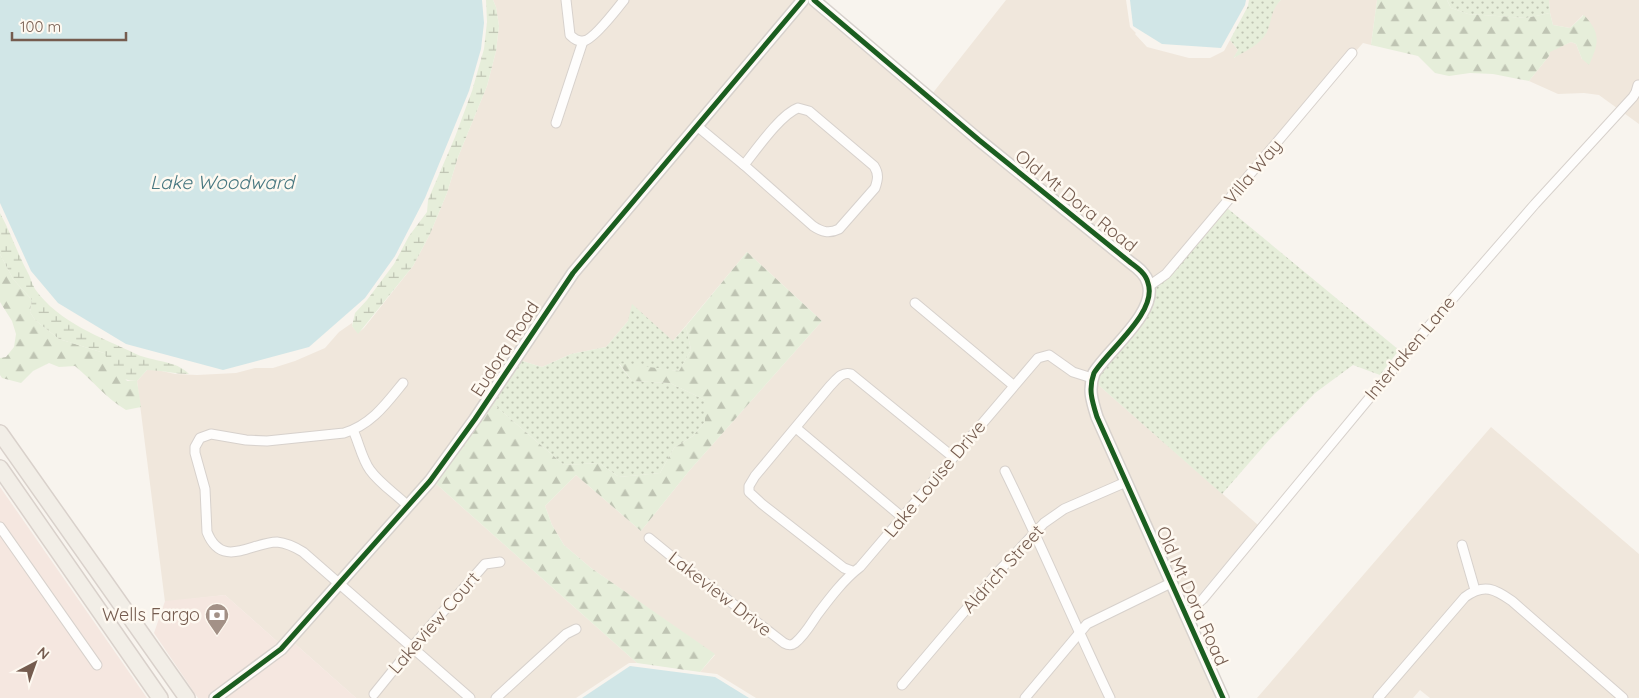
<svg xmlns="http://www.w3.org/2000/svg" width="1639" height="698" viewBox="0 0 1639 698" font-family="Quicksand,sans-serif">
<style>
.residential{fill:#f0e7dc}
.commercial{fill:#f5e7e0}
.grass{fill:url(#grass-dots)}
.forest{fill:url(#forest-firs)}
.wetland{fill:url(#wetland-marsh)}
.water{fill:#d1e6e7}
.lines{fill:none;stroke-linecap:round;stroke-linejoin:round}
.minor-casing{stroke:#d7d1cc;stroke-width:11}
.tertiary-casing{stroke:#d7d1cc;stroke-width:14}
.primary-casing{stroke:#d9d1cb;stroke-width:18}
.minor{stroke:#fefdfc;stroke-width:9}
.tertiary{stroke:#fefdfc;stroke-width:11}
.primary{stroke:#f2eee7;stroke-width:15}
.cycleway-casing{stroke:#fef9f1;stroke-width:8}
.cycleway{stroke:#1b5e20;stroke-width:5}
.labels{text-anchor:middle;stroke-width:5;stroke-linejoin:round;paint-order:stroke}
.street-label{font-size:18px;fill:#755c4f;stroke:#fef9f1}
.poi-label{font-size:18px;fill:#755c4f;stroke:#fef9f1;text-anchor:end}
.water-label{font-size:19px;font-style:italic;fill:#477780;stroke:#fef9f1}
</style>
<defs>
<pattern id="grass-dots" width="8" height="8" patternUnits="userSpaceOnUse" patternTransform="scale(1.25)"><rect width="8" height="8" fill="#e6eeda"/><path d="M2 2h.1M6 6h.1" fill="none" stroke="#bfc4b3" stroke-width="1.8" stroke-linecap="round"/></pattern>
<pattern id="forest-firs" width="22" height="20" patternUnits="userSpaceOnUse" patternTransform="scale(1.25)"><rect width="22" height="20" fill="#e6eeda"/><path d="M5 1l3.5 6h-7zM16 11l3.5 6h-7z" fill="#bfc4b3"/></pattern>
<pattern id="wetland-marsh" width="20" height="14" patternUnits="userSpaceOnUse" patternTransform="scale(1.25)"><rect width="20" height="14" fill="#e6eeda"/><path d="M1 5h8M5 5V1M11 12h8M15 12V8" fill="none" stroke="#bfc4b3"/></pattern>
</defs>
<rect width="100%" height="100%" fill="#f8f4ee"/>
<g class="residential">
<path d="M493,0h305l-131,155 -240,323 -148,165 -54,-48 -60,7 -28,-221 10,-11h10l18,4 22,1 39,-2 19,-5h18l22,-7 30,-13 14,-16 13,-9v3l6,7 6,-5 49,-62 17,-32 17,-41 11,-36 29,-71 9,-35 3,-25 -3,-19z"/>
<path d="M807,0l45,39 287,237 6,11 -4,21 -56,66 3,3 -2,8 132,313h-462l-39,-24 -17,-2 15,-17 -124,-87 -27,-23 -12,-20 -7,-19 31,-31 65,56 48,-60 133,-150 -75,-69 -74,89 -45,-20 -22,26 -35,7 -29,13 -23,-7 45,-70z"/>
<path d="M1006,0h120l4,27 6,6 -1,1 12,13 42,11h21l14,-7 6,-11 8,10 -4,8 32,-25 8,-27 7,-6h96l-6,45 -8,-2 -126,142 -82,99 -223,-190z"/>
<path d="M1549,0h90v124l-40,-29 -15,-2 -26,1 -29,-13 20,-25 1,-5 21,-9 5,2 6,15 1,-44 -13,13 -17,-3 -3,-12z"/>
<path d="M1095,382l163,143 -71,84 -86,-194z"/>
<path d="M1491,427l148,127v144h-209l-10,-8 -7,8h-156z"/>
<path d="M434,482l203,181h-8l-53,35h-220l-63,-56z"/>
</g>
<g class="commercial">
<path d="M0,487l147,211h-147z"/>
<path d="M225,595l54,48 6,-3 -76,58h-11l-44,-65 11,-32z"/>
<path d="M293,642l63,56h-134z"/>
</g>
<g class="grass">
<path d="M1249,0h32c-10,9 -9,20 -14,32 -6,12 -22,20 -34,26l5,-8 -8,-10 18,-34z"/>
<path d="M1447,0h102l1,13 -24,5 -58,-4 -17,-6z"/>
<path d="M1221,203l178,147 -19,25 -27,-10 -38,28 -46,47 -47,54 -127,-112 58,-95z"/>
<path d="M632,304l41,37 13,-15 5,24 -12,21 -60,-7 13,17 38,2 35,17v22l-12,14 -19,12 -14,25 -41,4 -20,-14 -35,2 -73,-63 28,-42 23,7 29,-13 35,-7 22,-26z"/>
</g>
<g class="forest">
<path d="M1377,0h70l4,8 17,6 58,4 24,-5 3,12 17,3 14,-13c17,18 15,28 5,50l-7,-6 -6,-15 -5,-2 -21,10 -1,4 -20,25 -36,-7 -23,-1 -21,3 -14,-3 -17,-17 -47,-11z"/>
<path d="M747,252l75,69 -133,150 -48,60 -65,-56 -31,31 7,19 12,20 27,23 124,86 -15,18 -63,-9 -203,-181 57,-80 73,63 35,-2 20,14 41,-4 14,-25 19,-12 12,-14v-22l-35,-17 -38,-2 -13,-18 60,8 12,-21 -5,-24z"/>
<path d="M0,254l13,25 19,21 -2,12 5,8 24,19 45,14 23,28h10l4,26 -15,3c-20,-12 -33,-29 -51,-44l-16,1 -10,-4 -16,8 -12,12 -19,-5 -2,-3v-17l6,-1 8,-10 2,-13 -4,-13 -12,-19z"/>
</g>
<g class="wetland">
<path d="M486,0h7l3,7 3,19 -3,25 -9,35 -29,71 -11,36 -17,41 -17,32 -55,68 -6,-8 3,-13 12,-13 27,-36 15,-28 18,-24 1,-12 27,-63 17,-46 12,-42 3,-27z"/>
<path d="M0,213c11,20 18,42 29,62 2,4 3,9 6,14 24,34 66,48 101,65 17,8 40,6 53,20 -14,0 -28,-4 -42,-4l-10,11c-20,0 -24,-11 -33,-28l-45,-14 -24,-19 -5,-8 2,-12 -19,-21 -13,-25z"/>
</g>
<g class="water">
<path d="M0,0h482l2,23 -3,26 -12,42 -44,107 -30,58 -30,42 -56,49 -86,23 -97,-26 -68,-41 -27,-32 -31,-68z"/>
<path d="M1130,0h116l-1,5 -24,43 -59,-4 -29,-18z"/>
<path d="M630,666l85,11 34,21h-167z"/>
</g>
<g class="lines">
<g class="minor-casing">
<g id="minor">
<path d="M566,0l4,35c4,4 8,7 14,6 10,-2 33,-32 40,-41"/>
<path d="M798,108l11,3 65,55c5,8 4,13 1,22l-36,41c-10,5 -17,3 -26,-3l-69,-61c12,-15 37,-51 54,-57z"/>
<path d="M556,123l27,-82"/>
<path d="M697,126l47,39"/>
<path d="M1149,286l17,-12 186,-221"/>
<path d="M915,303l98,82"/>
<path d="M403,383c-17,21 -32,42 -59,50l-77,8 -21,-1 -35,-6 -11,4 -5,9v6l10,36 2,43c15,38 45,10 70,10 10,1 18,5 26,10l167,146"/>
<path d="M796,428l106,89"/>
<path d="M353,430c6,13 9,29 17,40 10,14 26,24 38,36"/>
<path d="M1005,471c37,75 69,152 105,227"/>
<path d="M0,527l97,138"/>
<path d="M649,538l22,18 113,87c4,2 7,3 11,0 9,-7 16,-19 22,-28 12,-16 27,-36 43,-48l178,-209 11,-3 24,17 19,6"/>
<path d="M1462,545l13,45"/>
<path d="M852,571l-8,-3 -82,-64 -13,-12v-6l6,-10 75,-90c6,-6 12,-15 21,-12l102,83"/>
<path d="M1185,615l18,-16 226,-273 106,-122 98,-107 3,-5 2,-7"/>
<path d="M902,685l95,-112 47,-50 20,-14 62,-27"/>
<path d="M374,694l38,-47 73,-83 15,-2"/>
<path d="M496,698l70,-64 10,-5"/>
<path d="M1025,698l62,-74 84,-41"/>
<path d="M1378,698l87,-101c19,-14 30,-8 47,4l111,97"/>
</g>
</g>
<g class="tertiary-casing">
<g id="tertiary">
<path d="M814,0l165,140 152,123c7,5 15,11 17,20 10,29 -40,67 -54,90 -6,16 -2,28 3,44l126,281"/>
<path d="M215,698l66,-49 149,-168 45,-62 98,-146 230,-273"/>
</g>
</g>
<g class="primary-casing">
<g id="primary">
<path d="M0,433l187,265"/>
<path d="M0,468l160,230"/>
</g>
</g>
<use href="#minor" class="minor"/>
<use href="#tertiary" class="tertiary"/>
<use href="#primary" class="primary"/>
<g class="cycleway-casing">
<g id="cycleway">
<path d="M814,0l165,140 152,123c7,5 15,11 17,20 10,29 -40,67 -54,90 -6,16 -2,28 3,44l126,281"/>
<path d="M215,698l66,-49 149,-168 45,-62 98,-146 230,-273"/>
</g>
</g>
<use href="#cycleway" class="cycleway"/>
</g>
<defs>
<g id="bank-pin" transform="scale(1.25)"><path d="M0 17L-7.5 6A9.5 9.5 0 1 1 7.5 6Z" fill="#a39187" stroke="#fef9f1"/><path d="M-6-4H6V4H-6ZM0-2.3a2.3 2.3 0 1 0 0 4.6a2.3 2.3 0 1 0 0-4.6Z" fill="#fff"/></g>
</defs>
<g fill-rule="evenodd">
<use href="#bank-pin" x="217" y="615"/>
</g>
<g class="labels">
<g class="street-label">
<text transform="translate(1253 172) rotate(-50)" y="6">Villa Way</text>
<text transform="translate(1076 201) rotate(39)" y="6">Old Mt Dora Road</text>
<text transform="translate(1410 348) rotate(-50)" y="6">Interlaken Lane</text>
<text transform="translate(505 349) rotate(-57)" y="6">Eudora Road</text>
<text transform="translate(935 479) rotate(-50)" y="6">Lake Louise Drive</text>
<text transform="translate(1003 569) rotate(-48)" y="6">Aldrich Street</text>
<text transform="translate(720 594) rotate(38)" y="6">Lakeview Drive</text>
<text transform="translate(1192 596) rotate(66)" y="6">Old Mt Dora Road</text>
<text transform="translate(434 623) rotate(-49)" y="6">Lakeview Court</text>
</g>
<g class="poi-label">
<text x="200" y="621">Wells Fargo</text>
</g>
<g class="water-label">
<text x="222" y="189">Lake Woodward</text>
</g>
</g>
<g transform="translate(35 663) rotate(41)" stroke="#fef9f1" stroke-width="4" paint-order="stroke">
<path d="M0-4L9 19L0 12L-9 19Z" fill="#755c4f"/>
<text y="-8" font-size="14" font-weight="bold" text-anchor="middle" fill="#755c4f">N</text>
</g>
<path d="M12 32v8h114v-8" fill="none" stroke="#755c4f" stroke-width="2.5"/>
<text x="20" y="32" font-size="15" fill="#755c4f" stroke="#fef9f1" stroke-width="4" paint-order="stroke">100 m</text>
</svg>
